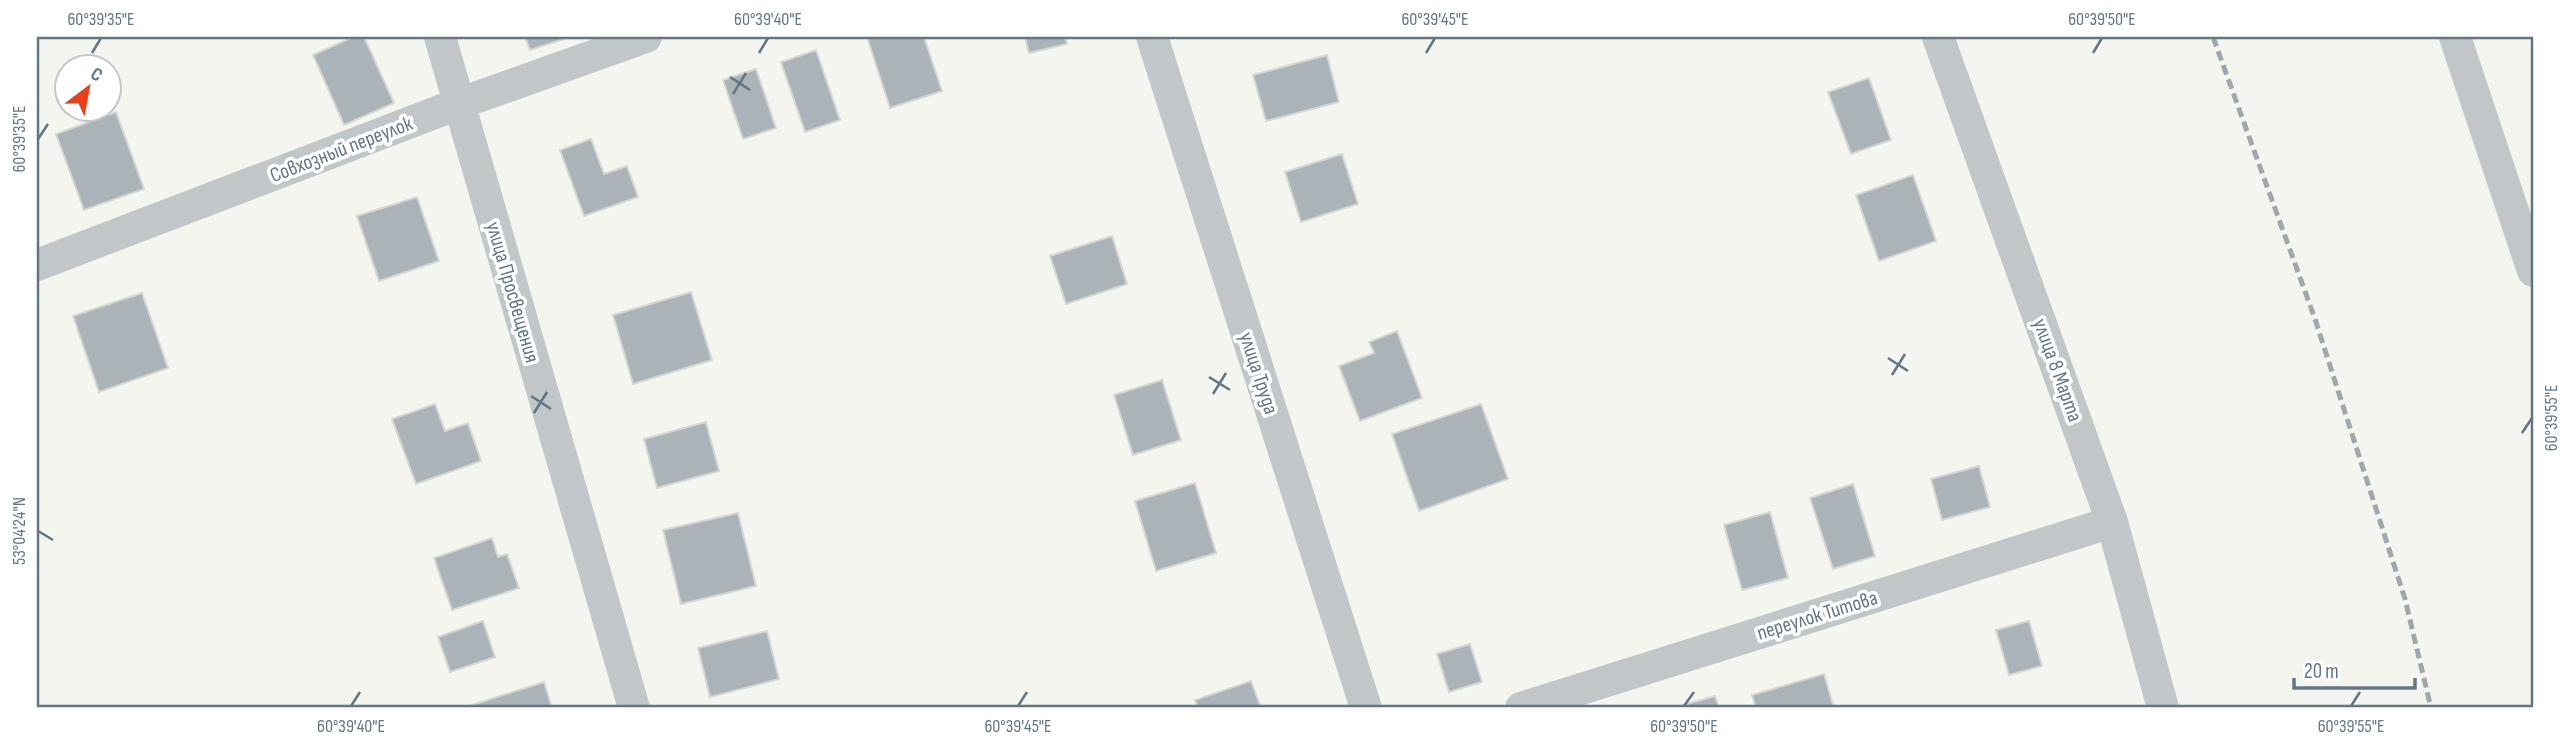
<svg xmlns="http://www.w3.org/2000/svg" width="2570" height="745" viewBox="0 0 2570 745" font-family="'Sofia Sans Condensed',sans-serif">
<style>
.building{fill:#aab3b7;stroke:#d6d6d3;stroke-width:2}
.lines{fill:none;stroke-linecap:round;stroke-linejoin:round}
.street{stroke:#c1c6c8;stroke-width:32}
.rail{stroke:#9fa7ac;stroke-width:5;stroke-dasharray:10 5;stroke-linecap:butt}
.ticks{fill:none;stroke:#627683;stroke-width:2.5}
.labels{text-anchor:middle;stroke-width:7;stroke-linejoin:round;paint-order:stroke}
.street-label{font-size:21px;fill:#627683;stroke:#fff}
.neatline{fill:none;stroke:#627683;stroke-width:2.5}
.ticks-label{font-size:18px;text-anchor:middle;fill:#627683}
</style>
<rect width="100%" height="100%" fill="#f5f5f0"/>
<g class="building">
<path d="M353,37h11l30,66 -50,22 -31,-70z"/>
<path d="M525,37h45l-40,13z"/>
<path d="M867,37h57l18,54 -52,17z"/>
<path d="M1025,37h40l2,7 -38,9z"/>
<path d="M816,50l24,70 -35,12 -24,-70z"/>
<path d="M1327,55l12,47 -73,19 -13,-46z"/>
<path d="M756,69l20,59 -33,11 -20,-59z"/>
<path d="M1869,78l22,62 -40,14 -23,-62z"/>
<path d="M116,112l28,77 -60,21 -28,-76z"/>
<path d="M591,139l13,35 23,-8 11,31 -54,19 -24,-66z"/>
<path d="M1342,154l16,50 -57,18 -16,-50z"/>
<path d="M1913,175l23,66 -57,20 -23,-66z"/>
<path d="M417,197l22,64 -60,20 -22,-65z"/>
<path d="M1112,236l15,48 -61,20 -16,-48z"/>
<path d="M691,292l21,68 -79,24 -20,-69z"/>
<path d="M142,293l26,75 -69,24 -26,-76z"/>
<path d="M1397,331l25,67 -62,23 -21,-55 35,-13 -5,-11z"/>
<path d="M1162,380l19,60 -48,15 -19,-60z"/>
<path d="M435,404l10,27 23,-8 13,38 -65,23 -24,-65z"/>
<path d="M1481,404l27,75 -89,32 -27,-77z"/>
<path d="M706,422l13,49 -62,17 -13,-49z"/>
<path d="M1979,466l11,41 -48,13 -11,-41z"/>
<path d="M1195,483l21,70 -60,18 -21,-70z"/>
<path d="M1853,484l22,72 -42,13 -23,-71z"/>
<path d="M1770,512l18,66 -46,12 -18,-65z"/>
<path d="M738,513l18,73 -75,18 -18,-74z"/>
<path d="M492,538l6,19 9,-3 12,34 -67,22 -18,-52z"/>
<path d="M483,621l12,36 -45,15 -12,-35z"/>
<path d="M2029,621l13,45 -33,9 -13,-45z"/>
<path d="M767,631l12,48 -69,18 -12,-49z"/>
<path d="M1470,644l12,38 -33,10 -12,-38z"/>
<path d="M1824,674l10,34h-78l-4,-13z"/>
<path d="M1251,681l10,27h-63l-3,-8z"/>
<path d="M544,682l8,26h-83v-2z"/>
<path d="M1715,696l4,12h-46z"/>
</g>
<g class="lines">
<g class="street">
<path d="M440,37l194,671"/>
<path d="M1152,37l214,671"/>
<path d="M1938,37l174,485 51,186"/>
<path d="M2455,37l78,234"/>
<path d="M37,265l421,-161 188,-67"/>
<path d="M1521,708l591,-186"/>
</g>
<path class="rail" d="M2213,37l102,282 90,280 26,109"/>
</g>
<path class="ticks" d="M92,53l9,-15M759,53l9,-15M1426,53l9,-15M2093,53l9,-15M730,77l20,13M733,94l13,-21M38,139l10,-15M1888,358l20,13M1892,375l13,-21M1209,377l21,13M1213,394l13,-21M531,396l20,13M534,413l13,-21M2522,433l10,-15M38,531l15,9M351,706l9,-14M1018,706l9,-14M1684,706l10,-14M2351,706l9,-14"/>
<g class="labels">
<g class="street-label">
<text transform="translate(341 149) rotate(-21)" y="7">Совхозный переулок</text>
<text transform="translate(513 292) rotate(74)" y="7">улица Просвещения</text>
<text transform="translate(2058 370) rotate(70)" y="7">улица 8 Марта</text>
<text transform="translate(1259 373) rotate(72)" y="7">улица Труда</text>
<text transform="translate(1817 615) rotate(-17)" y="7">переулок Титова</text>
</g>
</g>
<rect width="2570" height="745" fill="none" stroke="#ffffff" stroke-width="77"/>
<g transform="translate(88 88) rotate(32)"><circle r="33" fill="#ffffff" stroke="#c0c8cd" stroke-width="2"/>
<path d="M0-5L12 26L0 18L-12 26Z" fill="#ed3f17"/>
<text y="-10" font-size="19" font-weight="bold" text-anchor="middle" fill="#627683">С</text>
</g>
<path d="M2294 678v10h121v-10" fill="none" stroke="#627683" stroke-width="3.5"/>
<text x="2304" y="678" font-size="21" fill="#627683" stroke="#ffffff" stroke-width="5" paint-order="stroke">20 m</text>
<rect x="38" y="38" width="2494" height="668" class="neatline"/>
<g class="ticks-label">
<text x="101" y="25">60°39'35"E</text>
<text x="768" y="25">60°39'40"E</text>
<text x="1435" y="25">60°39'45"E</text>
<text x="2102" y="25">60°39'50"E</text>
<text transform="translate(19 139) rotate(-90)" y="6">60°39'35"E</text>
<text transform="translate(2551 418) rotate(-90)" y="6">60°39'55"E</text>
<text transform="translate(19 531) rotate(-90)" y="6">53°04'24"N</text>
<text x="351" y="732">60°39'40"E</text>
<text x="1018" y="732">60°39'45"E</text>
<text x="1684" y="732">60°39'50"E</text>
<text x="2351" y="732">60°39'55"E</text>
</g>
</svg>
